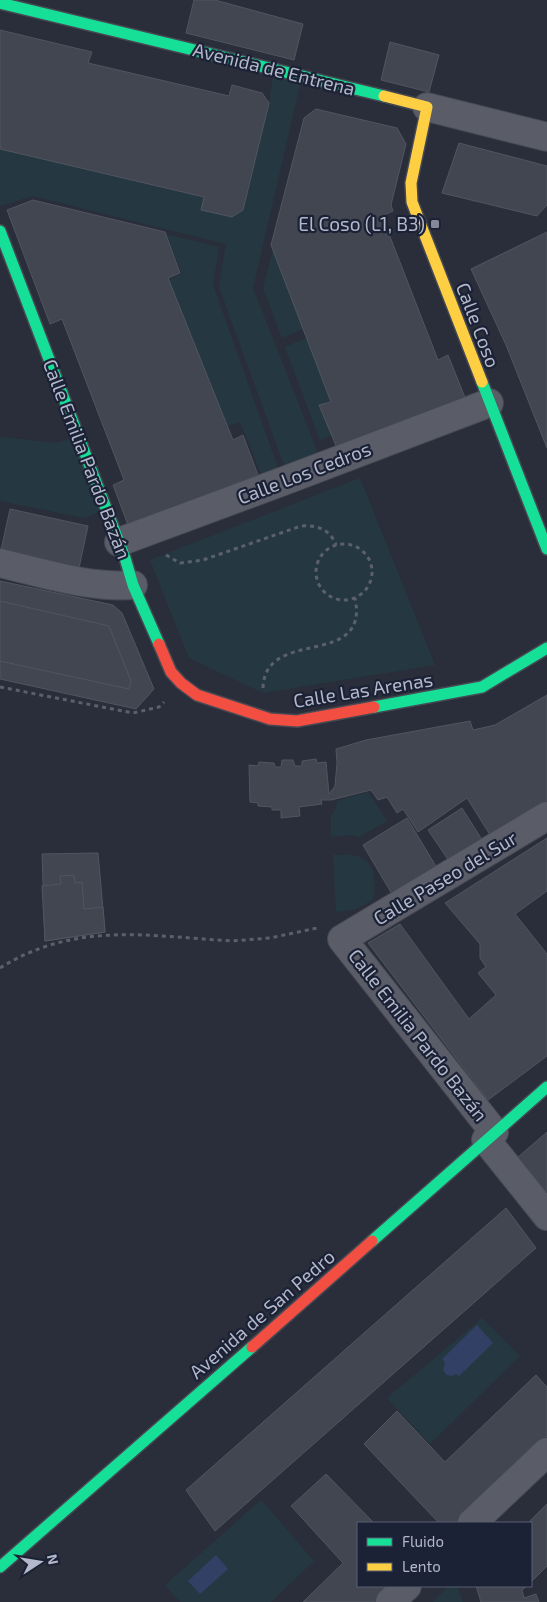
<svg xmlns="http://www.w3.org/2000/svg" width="547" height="1602" viewBox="0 0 547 1602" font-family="'Exo 2',sans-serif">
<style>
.green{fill:#253841}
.water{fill:#334065}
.building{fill:#424650;stroke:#515561}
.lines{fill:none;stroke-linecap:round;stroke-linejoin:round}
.street-casing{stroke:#464953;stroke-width:30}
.fast-casing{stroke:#464953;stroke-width:14}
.slow-casing{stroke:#464953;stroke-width:14}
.jam-casing{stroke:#464953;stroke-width:14}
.path{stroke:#5c606a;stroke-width:3;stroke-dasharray:4 4;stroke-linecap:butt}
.street{stroke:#5a5c67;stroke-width:28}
.fast{stroke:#16e098;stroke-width:11}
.slow{stroke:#ffcf43;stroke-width:11}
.jam{stroke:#f24e42;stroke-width:11}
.poi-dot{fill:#838898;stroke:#1c2236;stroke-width:2}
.labels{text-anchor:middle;stroke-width:4.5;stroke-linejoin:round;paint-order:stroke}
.street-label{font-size:19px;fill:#b3b8cb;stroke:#1c2236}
.poi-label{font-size:19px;fill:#b3b8cb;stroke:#1c2236;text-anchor:end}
</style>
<rect width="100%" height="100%" fill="#292e3a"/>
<g class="green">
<path d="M274,69l28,7 -49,212 70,178 -34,13 -70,-192 7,-43 -193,-48 -33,10v-57l204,48 -3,13 31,7 11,-7 26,-107z"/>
<path d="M166,234l53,13 -6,38 65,183 -17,6 -21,-52 -12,4 -59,-147 13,-5z"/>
<path d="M273,250l30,79 -21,9 -19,-50z"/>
<path d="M306,338l25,64 -12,4 13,29 -12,5 -35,-93z"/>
<path d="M0,437l56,6 17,-5 27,73 -15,7 -85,-17z"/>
<path d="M360,478l75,187 -172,28 -74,-35 -39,-98z"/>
<path d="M368,792l19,29 -28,16 -10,-2 -18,2v-21l5,-8 1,-7z"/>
<path d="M333,855c8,0 17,-1 24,1 20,5 19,28 16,44l-19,10 -18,2z"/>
<path d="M482,1318l38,38 -90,88 -43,-46z"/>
<path d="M261,1500l53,61 -43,41h-91l-15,-17z"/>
<path d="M449,1586h8l6,16h-30z"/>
</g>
<g class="water">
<path d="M477,1325l16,18 -34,33 -3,-2 -4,2 -5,-1 -4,-5 2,-8 -3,-3z"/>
<path d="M216,1555l12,14 -28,25 -12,-13z"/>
</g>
<g class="building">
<path d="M194,0h21l88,24 -9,36 -108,-27z"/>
<path d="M0,30l92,22 -4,11 141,33 3,-11 30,8 7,10 -26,107 -11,7 -31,-7 3,-13 -204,-48z"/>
<path d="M390,42l49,13 -10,37 -48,-12z"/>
<path d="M316,109l81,19 9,16 -15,61 2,6 -11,5 56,144 10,-5 18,45 -129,48 -18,-43 12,-3 -60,-157 33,-127z"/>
<path d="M459,143l88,23v39l-10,11 -95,-23z"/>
<path d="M33,200l132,32 15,41 -12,5 65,162 10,-5 18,48 -130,50 -18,-48 11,-5 -62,-161 -12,5 -43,-114z"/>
<path d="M547,232v216l-41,-103 -35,-76z"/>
<path d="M10,509l78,17 -9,42 -78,-18z"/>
<path d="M0,581l113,24 9,8 32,76 -18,20 -136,-30z"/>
<path d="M0,601l109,25 22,55 -2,8 -129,-28z"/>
<path d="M547,695v112l-55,31 -25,-40 -49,34 -15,-23 -6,4 -10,-16 -9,3 -7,-10 -40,10h-10l1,4 -23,3 1,9 -19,2v-8h-9v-3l-14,-1v-3l-8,-1 -1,-37 9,1 1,-4 15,1 1,4h6l1,-7h11l2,6h7v-5l14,-2 1,4 9,-1 3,32 6,-8 2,-23 -1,-14 30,-9 104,-19 3,9 22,-5z"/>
<path d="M462,808l24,38 -33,21 -25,-37z"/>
<path d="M407,818l30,50 -45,26 -29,-49z"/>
<path d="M547,838v53l-32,23 32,40v102l-59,44 -120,-157 32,-19 69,95 27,-24 -18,-22 8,-6 -6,-9v-14l-35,-41z"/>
<path d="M98,853l7,79 -60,9 -3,-87z"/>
<path d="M74,875l1,8 7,-1 2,27 19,-2 2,25 -60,9 -3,-55 19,-2 -1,-8z"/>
<path d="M547,1132v64l-30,-38z"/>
<path d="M506,1208l30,40 -321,283 -29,-41z"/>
<path d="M536,1375l11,12v49l-90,87h-18l-75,-79 33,-33 48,51z"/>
<path d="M326,1474l48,49h-16v63h34l-17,16h-72l40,-39 -52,-57z"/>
<path d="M547,1504v62l-16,16v-59h-3z"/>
<path d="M476,1586h51l-5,4 2,8 12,-4 3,8h-58z"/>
</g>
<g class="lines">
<g class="street-casing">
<g id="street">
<path d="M427,107l120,30"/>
<path d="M119,542l170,-63 200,-76"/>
<path d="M0,563c43,10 88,25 133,22"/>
<path d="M494,1132l-152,-193 205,-123"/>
<path d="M486,1140l61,76"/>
<path d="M472,1523l75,-71"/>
<path d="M390,1602l17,-16"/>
</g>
</g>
<g class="fast-casing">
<g id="fast">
<path d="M0,3l384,93"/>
<path d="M0,231l125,327 8,27 26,59"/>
<path d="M482,382l65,167"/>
<path d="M374,707l108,-20 65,-39"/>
<path d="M372,1241l175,-154"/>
<path d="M0,1567l252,-220"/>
</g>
</g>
<g class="slow-casing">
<path id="slow" d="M384,96l43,11 -16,76 1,19 70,180"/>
</g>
<g class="jam-casing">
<g id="jam">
<path d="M159,644l12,28 10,11 16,12 73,24 27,2 77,-14"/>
<path d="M252,1347l120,-106"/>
</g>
</g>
<g class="path">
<circle cx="344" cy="572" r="28"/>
<path d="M166,555l14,8 23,-3 98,-34c16,-1 29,3 35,19"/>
<path d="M0,687l133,26 26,-6 5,-5"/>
<path d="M263,688c2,-62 107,-18 92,-90"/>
<path d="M0,968c75,-47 149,-32 232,-27l38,-3 47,-10"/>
</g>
<use href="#street" class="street"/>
<use href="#fast" class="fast"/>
<use href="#slow" class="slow"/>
<use href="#jam" class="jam"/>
</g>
<rect class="poi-dot" x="430" y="219" width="10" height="10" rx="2.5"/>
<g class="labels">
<g class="street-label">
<text transform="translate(274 69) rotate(14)" y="7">Avenida de Entrena</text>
<text transform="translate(478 325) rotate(69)" y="7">Calle Coso</text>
<text transform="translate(87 459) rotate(69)" y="7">Calle Emilia Pardo Bazán</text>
<text transform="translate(304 473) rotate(-21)" y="7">Calle Los Cedros</text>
<text transform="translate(363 690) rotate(-9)" y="7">Calle Las Arenas</text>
<text transform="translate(445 878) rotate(-31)" y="7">Calle Paseo del Sur</text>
<text transform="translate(418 1035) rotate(52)" y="7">Calle Emilia Pardo Bazán</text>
<text transform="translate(262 1314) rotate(-41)" y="7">Avenida de San Pedro</text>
</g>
<g class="poi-label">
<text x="425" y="231">El Coso (L1, B3)</text>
</g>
</g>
<rect x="357" y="1522" width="175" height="65" fill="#1c2236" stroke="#585e72"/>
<rect x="367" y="1538" width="25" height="8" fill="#16e098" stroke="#585e72"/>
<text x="402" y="1547" font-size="15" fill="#b3b8cb">Fluido</text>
<rect x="367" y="1563" width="25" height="8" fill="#ffcf43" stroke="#585e72"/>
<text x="402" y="1572" font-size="15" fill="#b3b8cb">Lento</text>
<g transform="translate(40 1562) rotate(78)" stroke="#1c2236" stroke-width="4" paint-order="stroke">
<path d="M0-4L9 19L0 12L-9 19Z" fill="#b3b8cb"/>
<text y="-8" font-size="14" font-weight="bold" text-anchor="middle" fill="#b3b8cb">N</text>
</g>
</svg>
